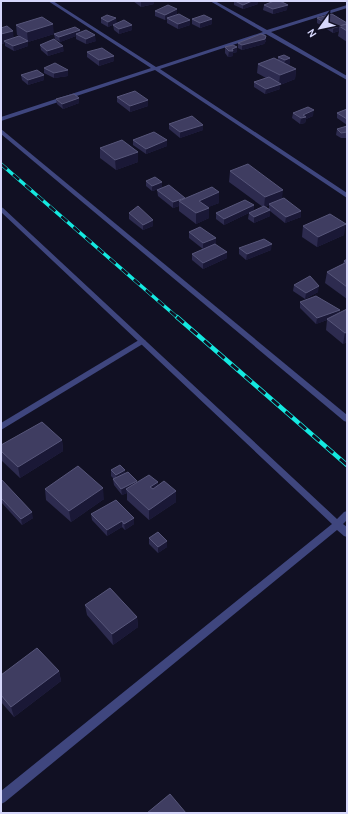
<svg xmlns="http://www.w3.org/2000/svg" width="348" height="814" viewBox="0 0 348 814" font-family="Karla,sans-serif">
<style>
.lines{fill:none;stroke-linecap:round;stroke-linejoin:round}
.service{fill:#3f467e;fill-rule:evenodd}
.minor{fill:#3f467e;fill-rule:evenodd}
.rail-far1-casing{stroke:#14e9e0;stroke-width:3.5}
.rail-casing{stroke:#14e9e0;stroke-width:4.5}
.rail-far1{stroke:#111023;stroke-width:2.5;stroke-dasharray:8;stroke-linecap:butt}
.rail{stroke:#111023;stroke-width:3;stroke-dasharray:9;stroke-linecap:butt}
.wall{fill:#2d2b4f;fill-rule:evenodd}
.shaded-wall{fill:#1a1836}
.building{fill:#3f3d61;stroke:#57567a}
</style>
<rect width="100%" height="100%" fill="#111023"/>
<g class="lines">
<path class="service" d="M139,340h6l1,2 -145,88v-7z"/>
<g class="minor">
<path d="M48,1h5l103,66 107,-35 -53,-31h5l52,29 80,-25v3l-76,24 76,44v4l-81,-46 -106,35 187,124v5l-192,-128 -154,51v-4l150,-49z"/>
<path d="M1,129l346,286v7l-3,-1 -343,-287z"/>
<path d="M1,207l2,1 334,311 7,-7 3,-1v9l-4,4 4,3v10l-3,-1 -7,-6 -332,272 -4,2v-13l331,-267 -331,-312z"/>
</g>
<g class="rail-far1-casing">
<path id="rail-far1" d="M1,164l177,154"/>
</g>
<g class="rail-casing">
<path id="rail" d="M177,317l170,148"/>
</g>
<use href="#rail-far1" class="rail-far1"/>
<use href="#rail" class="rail"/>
</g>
<g class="wall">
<path d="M133,1h21v3l-13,3z"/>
<path d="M234,1h24v3l-15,5 -9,-4z"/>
<path d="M264,5l23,5 -14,4 -10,-4z"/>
<path d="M155,11l22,3 -5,2 18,4v5l-12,4 -11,-6v-4l-2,1 -10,-4z"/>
<path d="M101,18l16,5 -9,4 -7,-4z"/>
<path d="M317,18l30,5v19l-9,-6 1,-5 -6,2 -16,-10z"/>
<path d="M192,19l20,5 -12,4 -8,-4z"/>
<path d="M16,25l38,9 -26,8v4l-14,5 -9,-5v-3l-4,1v-16l13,10 6,-2 -3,-1z"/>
<path d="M113,25l19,5 -13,4 -5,-4z"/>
<path d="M80,32l16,9 -10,3 -10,-5v-3l-16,6 -5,-3 -1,-5z"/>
<path d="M266,41l-2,3 -22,6 -4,-2v-5z"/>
<path d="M40,45l24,6 -16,5 -7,-6z"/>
<path d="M225,47l12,5 -4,1v3l-5,1 -3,-4z"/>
<path d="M87,52l27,4v5l-15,5 -12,-9z"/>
<path d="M278,57l12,1v6l-3,1 9,4 -1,10 -15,6v4l-15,5 -11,-7v-5l12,-4 -9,-5 1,-9 20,-4z"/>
<path d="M44,68l24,2v6l-14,2 -10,-5z"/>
<path d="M21,75l23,5 -16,5 -6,-5z"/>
<path d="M117,97l31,3v6l-18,6 -13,-10z"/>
<path d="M79,98v5l-16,6 -6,-5 -1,-5z"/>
<path d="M347,109v16l-10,-7v-5z"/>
<path d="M293,113l20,3 -7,3 -1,4 -5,1 -8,-6z"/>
<path d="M169,124l34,6 -23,8 -11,-9z"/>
<path d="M347,126v12h-6l-5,-3 1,-6z"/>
<path d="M133,140l34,6 -21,8 -13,-9z"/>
<path d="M100,148l38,14 -22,8 -16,-12z"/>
<path d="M230,171l52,28 19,12v6l-16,6 -15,-12v5l-16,7 -6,-4 1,-6 14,-6 -34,-25zM269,205v4l-4,-2z"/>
<path d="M146,181l16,7 -10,3 -6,-5z"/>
<path d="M157,190l28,9 34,4 -11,4 1,11 -13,6 -17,-13v-5l-6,2 -15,-12z"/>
<path d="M254,205l-1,6 -29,14 -8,-6v-6z"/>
<path d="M129,213l24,7v6l-10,4 -14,-11z"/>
<path d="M303,226l41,9 -27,12 -15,-10z"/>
<path d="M189,232l27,11 -1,1 12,14 -24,11 -11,-9v-6l11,-5 -14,-11z"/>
<path d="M239,248l32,2 -25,10 -7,-6z"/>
<path d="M347,259v40l-22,-16 2,-11 16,-8 1,-3z"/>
<path d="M294,285l24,7 -13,7 -12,-8z"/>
<path d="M300,302l40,8 -1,3 8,-4v33l-4,2 -17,-14 1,-10 -11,4 -16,-16z"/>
<path d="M62,440l1,11 -43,27 -19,-18v-15z"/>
<path d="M111,470l14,3 12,10 21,-1v3l18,6v11l-27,18 -22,-20v-7l-5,2 -8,-10 -1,-6h1l-3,-3z"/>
<path d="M1,479l32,39 -11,7 -21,-23z"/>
<path d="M45,489l59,10 -33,23 -25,-22z"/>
<path d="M91,514l43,10 -9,6 -3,-3 -15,9 -15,-16z"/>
<path d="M149,538l18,9 -9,6 -9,-9z"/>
<path d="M85,605l52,12 1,10 -25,18 -26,-30z"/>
<path d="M59,671l2,10 -47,36 -13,-15v-27z"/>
</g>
<g class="shaded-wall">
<path d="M145,1h9v3l-13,3v-5z"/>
<path d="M252,1h6v3l-15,5v-4z"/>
<path d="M288,5l-1,5 -14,4v-5z"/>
<path d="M177,9v5l-12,6v-5z"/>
<path d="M116,18l1,5 -9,4v-5z"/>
<path d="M212,19v5l-12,4v-5z"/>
<path d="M190,20v5l-12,4v-5z"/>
<path d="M53,24l1,10 -26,8 -1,-10z"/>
<path d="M347,24l-8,2v5l-6,2v-5z"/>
<path d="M132,25v5l-13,4v-5z"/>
<path d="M80,30l1,5 -5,-1v2l-16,6 -1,-5z"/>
<path d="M13,31l1,9 -10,1 1,2 -4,1v-10z"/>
<path d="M95,35l1,6 -10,3v-5z"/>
<path d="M266,36v5l-2,3 -22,6v-5z"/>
<path d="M28,41v5l-14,5 -1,-5z"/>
<path d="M63,46l1,5 -16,5 -1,-5z"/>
<path d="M237,47v5l-4,1v3l-5,1 1,-6 3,-2z"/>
<path d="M114,56v5l-15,5v-6z"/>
<path d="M290,58v6l-6,2 1,-6z"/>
<path d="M296,69l-1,10 -15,6v4l-15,5 1,-5 13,-4 1,-10z"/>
<path d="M68,70v6l-14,2v-5z"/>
<path d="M44,75v5l-16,5v-5z"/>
<path d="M79,98v5l-16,6 -1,-5z"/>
<path d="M148,100v6l-18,6v-6z"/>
<path d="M314,110l-1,6 -7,3 -1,4 -5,1 1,-6 2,-3z"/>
<path d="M203,125v5l-23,8v-6z"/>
<path d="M167,140v6l-21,8v-5z"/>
<path d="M138,152v10l-22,8 -1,-10z"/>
<path d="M162,182v6l-10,3v-5z"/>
<path d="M283,190l-1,10 -13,4v1l-5,3 1,-11z"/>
<path d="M219,192v11l-20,8v-10z"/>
<path d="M185,198v5l-6,-2v5l-6,2v-6z"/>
<path d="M254,205l-1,6 -29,14v-6z"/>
<path d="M209,208v10l-13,6v-11z"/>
<path d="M270,210v6l-16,7v-6z"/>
<path d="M301,211v6l-16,6 1,-6z"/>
<path d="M153,220v6l-10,4v-5z"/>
<path d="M346,224l-2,11 -27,12 1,-10z"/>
<path d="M216,238v5l-13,6v-6z"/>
<path d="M272,244l-1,6 -25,10 1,-6z"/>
<path d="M227,252v6l-24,11v-6z"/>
<path d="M319,286l-1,6 -13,7 1,-6z"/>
<path d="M340,310l-1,6 -12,3v1l-11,4 1,-6z"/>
<path d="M347,332v10l-4,2 2,-11z"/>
<path d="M62,440l1,11 -43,27 -2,-11z"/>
<path d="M125,470l1,6 -9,5 -1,-6z"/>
<path d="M137,481v6l-11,2 1,4 -5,2 -1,-6z"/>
<path d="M158,482v11l-8,4v-10z"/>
<path d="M103,488l1,11 -33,23 -2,-11z"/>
<path d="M176,491v11l-27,18v-10z"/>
<path d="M32,512l1,6 -11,7 -1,-6z"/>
<path d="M134,518v6l-9,6 -1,-6z"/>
<path d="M122,521v6l-15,9v-6z"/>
<path d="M167,541v6l-9,6v-6z"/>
<path d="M137,617l1,10 -25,18 -1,-11z"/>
<path d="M59,671l2,10 -47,36 -3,-10z"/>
</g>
<g class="building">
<path d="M235,1h17l-9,4z"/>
<path d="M274,1h6l8,4 -15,4 -9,-4z"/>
<path d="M168,5l9,4 -12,6 -10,-4z"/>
<path d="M179,14l11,6 -12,4 -11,-6z"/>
<path d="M332,14l15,9v1l-14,4 -16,-10z"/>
<path d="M107,15l9,3 -8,4 -7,-4z"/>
<path d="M204,15l8,4 -12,4 -8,-4z"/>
<path d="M42,17l11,7 -26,8 -11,-7z"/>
<path d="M124,20l8,5 -13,4 -6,-4z"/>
<path d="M347,24v7l-8,-5z"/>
<path d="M7,26l6,5 -12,3v-6z"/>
<path d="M75,27l5,3 -21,7 -5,-3z"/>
<path d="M86,30l9,5 -9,4 -10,-5z"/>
<path d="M261,34l5,2 -1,3 -23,6 -4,-2z"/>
<path d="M19,36l9,5 -15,5 -9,-5z"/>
<path d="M54,39l9,7 -16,5 -7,-6z"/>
<path d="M233,45l4,2 -5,2 1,2h-4l-4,-4z"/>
<path d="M102,48l12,8 -15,4 -12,-8z"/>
<path d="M284,55l6,3 -5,2 -7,-3z"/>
<path d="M274,58l22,11 -16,6 -22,-11z"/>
<path d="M55,63l13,7 -14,3 -10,-5z"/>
<path d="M37,70l7,5 -16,5 -7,-5z"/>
<path d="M269,77l12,7 -15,5 -12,-7z"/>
<path d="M135,91l13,9 -18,6 -13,-9z"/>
<path d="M74,94l5,4 -17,6 -6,-5z"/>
<path d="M308,107l6,3 -11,5 3,2 -5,1 -8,-5z"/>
<path d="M347,109v10l-10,-6z"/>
<path d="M192,116l11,9 -23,7 -11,-8z"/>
<path d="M347,126v6l-6,1 -4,-4z"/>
<path d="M154,132l13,8 -21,9 -13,-9z"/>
<path d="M122,140l16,12 -23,8 -15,-12z"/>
<path d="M248,164l35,26 -18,7 -35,-26z"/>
<path d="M155,177l7,5 -10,4 -6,-5z"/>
<path d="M169,185l16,13 -12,4 -16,-12z"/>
<path d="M212,187l7,5 -20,9 10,7 -13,5 -17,-12z"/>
<path d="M284,198l17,13 -15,6 -17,-13z"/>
<path d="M245,200l9,5 -30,14 -8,-6z"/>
<path d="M138,206l15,14 -10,5 -14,-12z"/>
<path d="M264,206l6,4 -16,7 -5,-4z"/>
<path d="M330,214l16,10 -28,13 -15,-11z"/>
<path d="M200,227l16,11 -13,5 -14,-11z"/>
<path d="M264,239l8,5 -25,10 -8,-6z"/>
<path d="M215,244l12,8 -24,11 -11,-9z"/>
<path d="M347,259v4l-3,-2z"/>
<path d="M347,262v25l-20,-15z"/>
<path d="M310,276l9,10 -13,7 -12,-8z"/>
<path d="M316,296l24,14 -23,8 -17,-16z"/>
<path d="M347,309v23l-2,1 -18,-14z"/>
<path d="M42,422l20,18 -44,27 -17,-16v-6z"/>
<path d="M120,465l5,5 -9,5 -5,-5z"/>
<path d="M78,466l25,22 -34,23 -24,-22z"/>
<path d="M128,472l9,9 -16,8 -8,-10z"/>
<path d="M149,475l9,7 -8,5 3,2 11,-8 12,10 -27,19 -23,-21z"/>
<path d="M1,479l31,33 -11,7 -20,-21z"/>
<path d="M116,500l18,18 -10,6 -2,-3 -15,9 -16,-16z"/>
<path d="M158,532l9,9 -9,6 -9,-9z"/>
<path d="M110,588l27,29 -25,17 -27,-29z"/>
<path d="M37,648l22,23 -48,36 -10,-12v-20z"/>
<path d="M170,794l16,19h-39z"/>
</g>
<rect width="348" height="814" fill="none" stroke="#d6d7fb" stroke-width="4"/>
<g transform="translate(320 28) rotate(237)" stroke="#111023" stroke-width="3" paint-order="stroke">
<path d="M0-3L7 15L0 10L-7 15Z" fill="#d6d7fb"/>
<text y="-6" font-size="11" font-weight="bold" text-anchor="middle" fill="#d6d7fb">N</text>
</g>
</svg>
